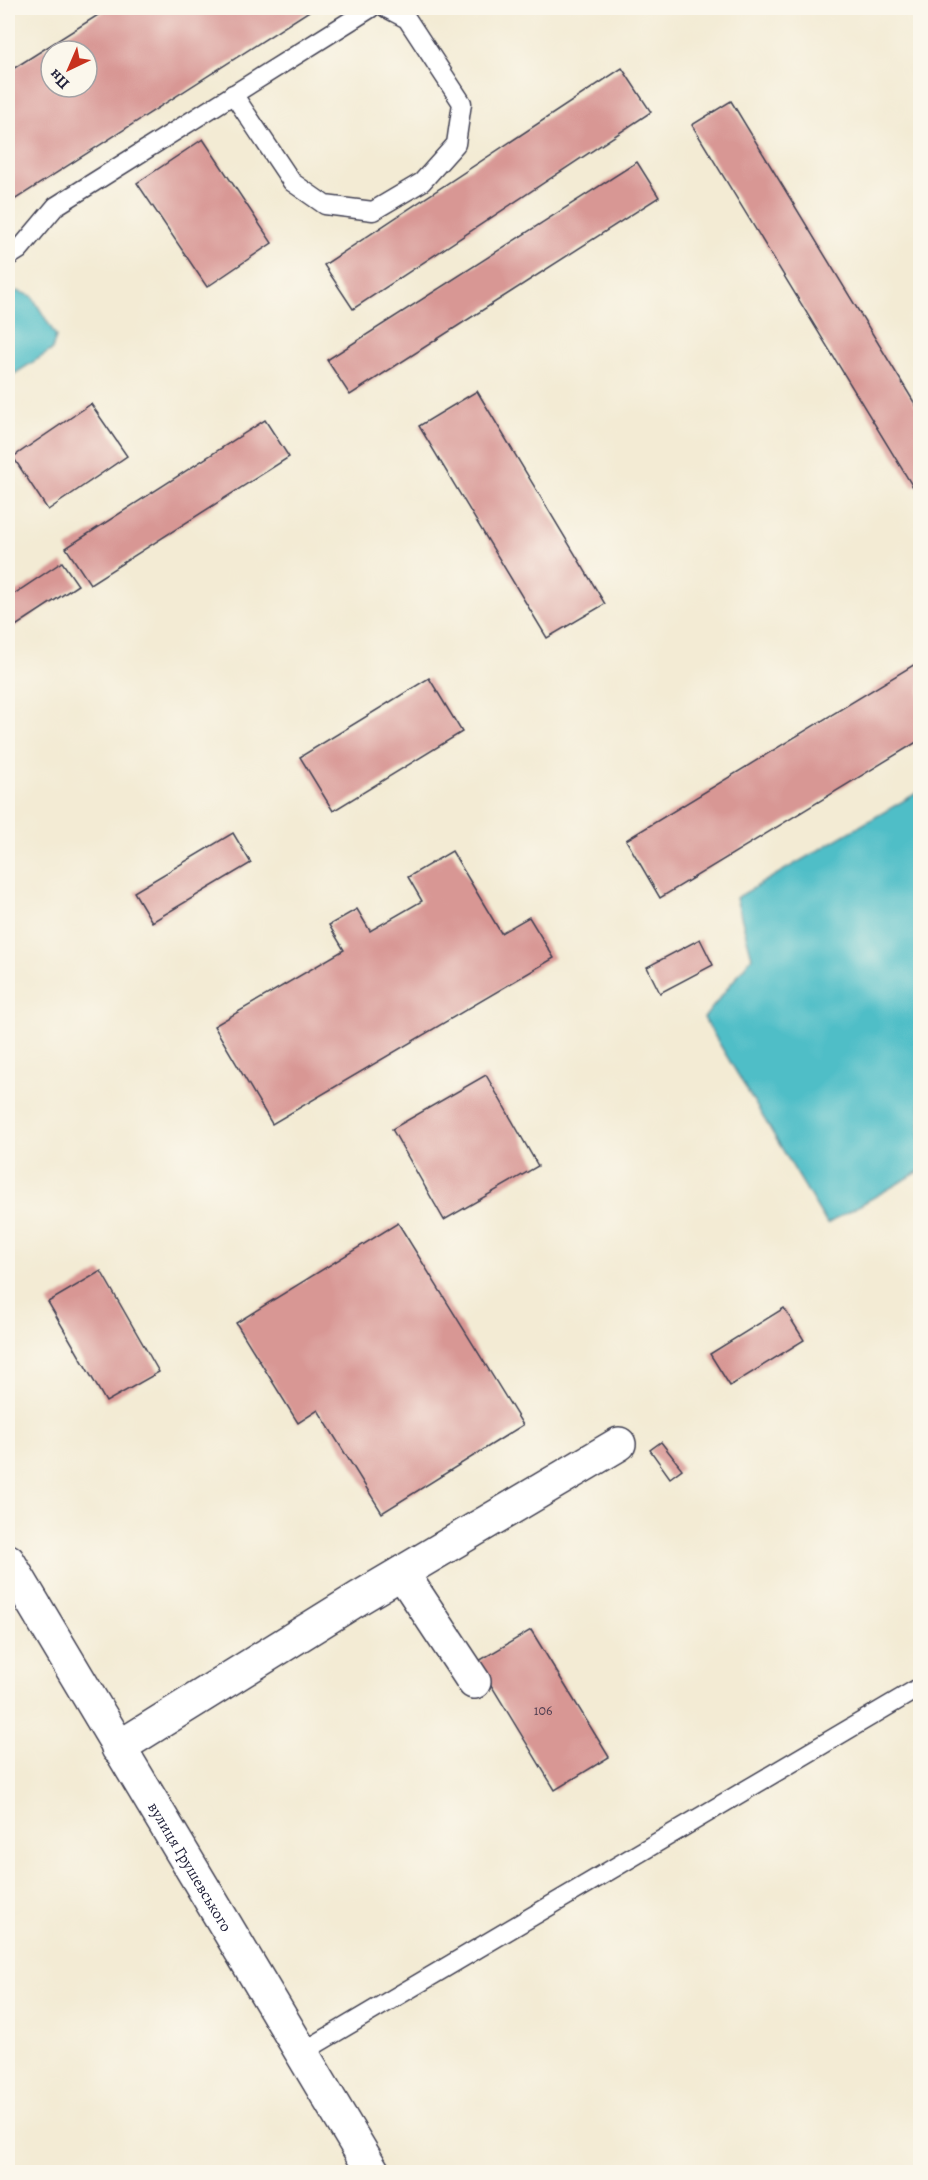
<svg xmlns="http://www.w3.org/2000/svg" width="928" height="2180" viewBox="0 0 928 2180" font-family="Alegreya,serif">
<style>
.water{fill:#50bec7;stroke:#397081;stroke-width:1.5}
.building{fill:#d89794;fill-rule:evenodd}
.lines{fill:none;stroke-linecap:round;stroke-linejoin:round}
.lane-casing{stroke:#414052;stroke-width:21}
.street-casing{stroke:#414052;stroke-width:36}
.secondary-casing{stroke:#414052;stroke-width:36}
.lane{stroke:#fff;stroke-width:18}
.street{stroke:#fff;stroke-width:33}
.secondary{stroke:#fff;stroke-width:33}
.labels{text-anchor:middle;stroke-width:5;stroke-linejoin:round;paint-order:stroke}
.number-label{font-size:14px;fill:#503f51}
.street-label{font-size:16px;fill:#22223b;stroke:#fbf7ec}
</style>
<rect width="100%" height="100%" fill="#fbf7ec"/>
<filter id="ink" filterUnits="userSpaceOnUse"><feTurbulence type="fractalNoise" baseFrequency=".0167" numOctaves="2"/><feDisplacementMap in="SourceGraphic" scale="12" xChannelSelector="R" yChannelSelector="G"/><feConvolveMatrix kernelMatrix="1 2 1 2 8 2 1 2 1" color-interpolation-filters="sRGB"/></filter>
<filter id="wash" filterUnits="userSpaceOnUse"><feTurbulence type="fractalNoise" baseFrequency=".008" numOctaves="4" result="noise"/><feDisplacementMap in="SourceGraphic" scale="24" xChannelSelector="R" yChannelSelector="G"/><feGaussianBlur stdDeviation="1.35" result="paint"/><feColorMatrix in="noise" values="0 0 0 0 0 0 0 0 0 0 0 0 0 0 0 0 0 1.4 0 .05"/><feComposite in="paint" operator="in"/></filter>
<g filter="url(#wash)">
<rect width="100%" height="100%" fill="#f3ebd4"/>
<g class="water">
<path d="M17,291l15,5 24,40 -4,14 -44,28v-81z"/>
<path d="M920,791v380l-93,53 -123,-206 48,-61 -16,-59z"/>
</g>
<g id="blocks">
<g class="building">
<path d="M109,8h205l-306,196v-132zM51,51h36v36h-36z"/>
<path d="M622,68l29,44 -298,197 -29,-44z"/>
<path d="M731,101l189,311v70l-7,5 -221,-362z"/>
<path d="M203,139l69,104 -65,44 -70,-104z"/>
<path d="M637,162l22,35 -309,198 -23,-35z"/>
<path d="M477,391l128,213 -58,34 -128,-212z"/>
<path d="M91,404l36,52 -79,54 -35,-53z"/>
<path d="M265,420l24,37 -199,127 -24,-36z"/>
<path d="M62,562l16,23 -70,46v-33z"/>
<path d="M920,661v79l-260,158 -34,-58z"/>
<path d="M429,678l33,54 -129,79 -33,-54z"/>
<path d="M233,833l18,30 -99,59 -18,-30z"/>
<path d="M452,851l49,82 28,-16 25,41 -282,166 -58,-98 130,-76 -15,-25 28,-16 13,22 52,-30 -14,-24z"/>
<path d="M700,939l13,26 -53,28 -13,-26z"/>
<path d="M486,1075l52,91 -94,54 -52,-91z"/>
<path d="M398,1223l125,202 -141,88 -64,-103 -20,13 -62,-100z"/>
<path d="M101,1271l58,101 -53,30 -58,-100z"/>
<path d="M784,1308l20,32 -74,46 -20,-32z"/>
<path d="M661,1442l21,27 -12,9 -20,-28z"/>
<path d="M531,1630l78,127 -54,33 -78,-128z"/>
</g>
</g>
</g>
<g filter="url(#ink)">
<use href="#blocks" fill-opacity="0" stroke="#414052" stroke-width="1.5"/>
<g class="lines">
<g class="lane-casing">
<g id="lane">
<path d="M233,94l59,88 33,23 48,6 49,-29 34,-38 6,-41 -55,-84 -21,-11"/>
<path d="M8,257l11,-7 37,-44 315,-198"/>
<path d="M301,2053l619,-366"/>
</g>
</g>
<g class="street-casing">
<g id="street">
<path d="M402,1573l72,109"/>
<path d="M118,1748l241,-150 260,-154"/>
</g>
</g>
<g class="secondary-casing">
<g id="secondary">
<path id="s1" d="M8,1561l365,611"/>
</g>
</g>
<use href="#lane" class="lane"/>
<use href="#street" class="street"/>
<use href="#secondary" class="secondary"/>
</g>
</g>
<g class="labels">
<g class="number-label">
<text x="543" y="1715">106</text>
</g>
<g class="street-label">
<text dy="6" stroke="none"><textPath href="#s1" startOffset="356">вулиця Грушевського</textPath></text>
</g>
</g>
<rect width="928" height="2180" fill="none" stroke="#fbf7ec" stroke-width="30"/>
<g transform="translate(69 69) rotate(224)"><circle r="28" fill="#fbf7ec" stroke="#a4a2a5" stroke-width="1.5"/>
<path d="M0-4.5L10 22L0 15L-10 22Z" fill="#c8321e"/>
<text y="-9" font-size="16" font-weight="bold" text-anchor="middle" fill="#22223b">Пн</text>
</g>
</svg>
